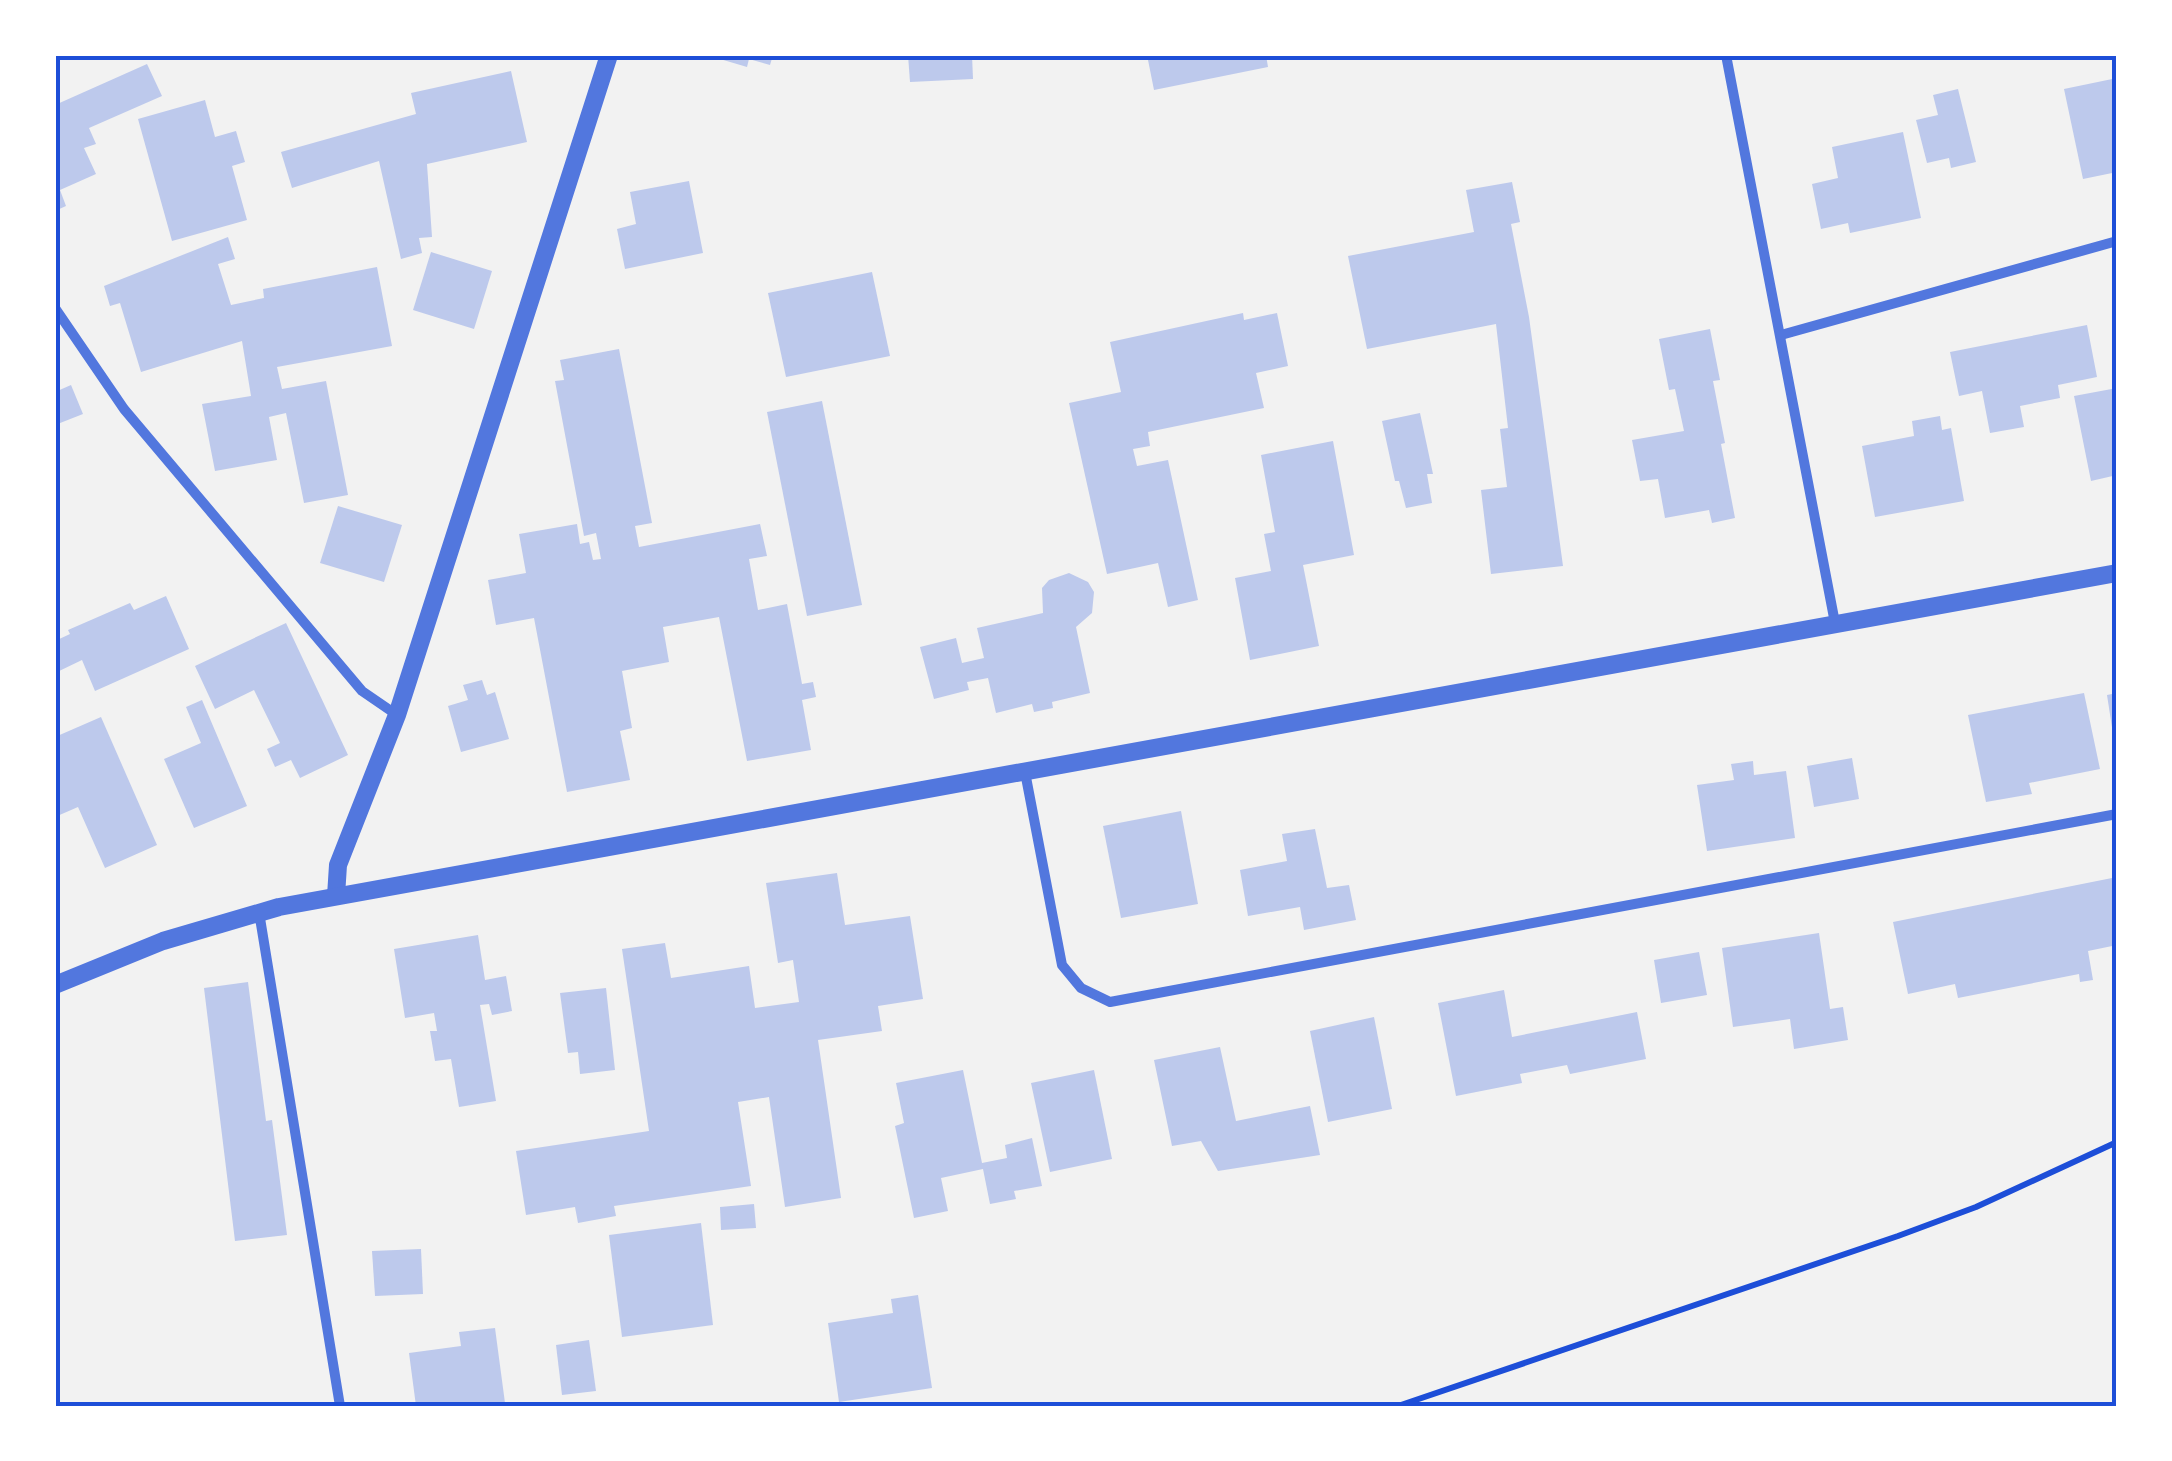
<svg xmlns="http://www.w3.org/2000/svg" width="2172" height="1461" viewBox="0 0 2172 1461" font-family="'IBM Plex Sans',sans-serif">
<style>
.building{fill:#bdc9ec}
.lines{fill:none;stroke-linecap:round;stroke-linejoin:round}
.path{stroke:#1d4ed8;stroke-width:6}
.minor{stroke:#5277de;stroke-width:10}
.tertiary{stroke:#5277de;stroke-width:18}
.neatline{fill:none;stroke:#1d4ed8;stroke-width:4}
</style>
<rect width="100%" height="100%" fill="#f2f2f2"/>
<g class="building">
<path d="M721,55h52l-3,10 -21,-6 -2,8 -27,-8z"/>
<path d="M908,55h64l1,24 -63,3z"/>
<path d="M1147,55h119l2,12 -114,23z"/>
<path d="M147,64l15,32 -73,32 7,16 -12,4 12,26 -36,16 6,16 -11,5v-106z"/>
<path d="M511,71l16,71 -100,22 5,73 -13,1 3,15 -21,6 -22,-98 -87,27 -11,-36 135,-38 -5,-21z"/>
<path d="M2117,78v94l-34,7 -19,-90z"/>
<path d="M1958,89l18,73 -25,6 -2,-10 -22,5 -11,-43 22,-5 -5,-20z"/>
<path d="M205,100l10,37 21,-6 9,31 -13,4 15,54 -75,21 -34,-122z"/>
<path d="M1903,132l18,86 -71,15 -2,-10 -27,6 -9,-45 26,-6 -6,-31z"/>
<path d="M689,181l14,72 -78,16 -8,-40 19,-5 -6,-32z"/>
<path d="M1512,182l8,40 -9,2 18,93 34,249 -72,8 -10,-84 26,-3 -7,-58 8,-1 -12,-104 -129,25 -19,-93 126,-24 -8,-42z"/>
<path d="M228,237l7,22 -17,5 13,41 33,-7 -1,-9 114,-22 15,79 -115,21 5,22 44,-8 22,114 -44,8 -18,-90 -17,4 8,43 -62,11 -13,-67 49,-8 -9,-55 -101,31 -21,-69 -10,3 -6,-20z"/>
<path d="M431,252l61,19 -18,58 -61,-19z"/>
<path d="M872,272l18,84 -104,21 -18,-84z"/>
<path d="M1243,313l1,7 33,-7 11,53 -32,7 8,35 -116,24 2,14 -17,3 4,17 31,-6 30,140 -30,7 -10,-44 -51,11 -38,-171 52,-11 -11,-50z"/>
<path d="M2087,325l10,52 -39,8 2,13 -40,8 4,21 -34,6 -8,-42 -23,5 -9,-44z"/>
<path d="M1710,329l10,51 -7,1 12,62 -4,1 14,74 -23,5 -3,-13 -44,8 -7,-39 -18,2 -8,-41 52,-9 -9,-42 -6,1 -10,-51z"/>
<path d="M619,349l33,174 -17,3 4,21 121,-23 7,32 -18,3 9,51 29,-6 15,80 11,-2 3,15 -14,3 9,50 -64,11 -28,-144 -56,10 6,35 -47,9 10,57 -12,3 10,49 -63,12 -33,-174 -38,7 -8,-45 38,-7 -7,-39 58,-10 3,20 9,-2 4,18 8,-1 -5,-26 -12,3 -29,-155 9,-1 -4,-20z"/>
<path d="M71,385l12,29 -28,11v-33z"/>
<path d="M2117,388v87l-26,6 -17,-85z"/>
<path d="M822,401l40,204 -55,11 -40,-204z"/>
<path d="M1420,413l13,61h-6l5,29 -26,5 -7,-27h-4l-13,-60z"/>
<path d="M1940,416l2,14 9,-2 13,73 -89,16 -13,-71 52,-10 -2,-15z"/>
<path d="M1333,441l21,114 -51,10 16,81 -69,14 -15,-82 36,-7 -7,-37 11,-2 -14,-77z"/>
<path d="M338,506l64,19 -18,57 -64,-19z"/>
<path d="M1069,573l19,9 6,10 -2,21 -16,14 14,66 -38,9 1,6 -19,4 -2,-8 -36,9 -8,-35 -21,4 2,8 -35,9 -14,-52 36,-9 6,25 22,-5 -7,-30 66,-15 -1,-25 7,-8z"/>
<path d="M166,596l23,53 -94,42 -13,-31 -27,13v-32l15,-7 -2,-4 62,-27 4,7z"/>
<path d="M286,623l62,132 -48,23 -9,-18 -16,7 -8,-18 13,-6 -26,-53 -39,19 -20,-43z"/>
<path d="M482,680l5,15 8,-3 14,47 -48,13 -13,-46 20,-6 -5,-15z"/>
<path d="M2084,693l16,76 -71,14 3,11 -46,8 -18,-87z"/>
<path d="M2117,693v54h-2l-8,-52z"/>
<path d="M202,700l45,106 -53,22 -30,-69 37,-16 -15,-36z"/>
<path d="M101,717l56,128 -52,23 -27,-61 -23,10v-80z"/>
<path d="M1852,758l7,41 -45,8 -7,-41z"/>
<path d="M1753,761l1,14 32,-4 9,67 -88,13 -10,-66 37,-5 -3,-16z"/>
<path d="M1181,811l17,93 -77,14 -18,-92z"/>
<path d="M1315,829l12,59 22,-3 7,35 -52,10 -4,-23 -52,9 -8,-46 47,-9 -5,-27z"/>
<path d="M837,873l8,52 65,-9 13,83 -45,7 4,25 -64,9 23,158 -56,9 -16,-110 -31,5 13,84 -137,20 2,10 -38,7 -3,-16 -49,8 -10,-64 133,-20 -27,-182 43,-6 6,35 78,-12 6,42 44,-6 -6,-42 -15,3 -12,-80z"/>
<path d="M2117,877v68l-29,6 5,29 -13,2 -1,-8 -121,24 -3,-14 -47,10 -15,-72z"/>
<path d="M1819,933l11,76 13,-2 5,33 -54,9 -4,-30 -57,8 -11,-79z"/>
<path d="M478,935l7,45 21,-4 6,35 -20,4 -3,-11 -9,1 16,96 -37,6 -8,-48 -16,2 -5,-30h7l-3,-18 -29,5 -11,-69z"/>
<path d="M1699,952l8,43 -46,8 -7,-43z"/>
<path d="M248,982l18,139 6,-1 15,115 -52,6 -31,-253z"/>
<path d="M606,988l9,82 -35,4 -2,-22 -10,1 -8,-60z"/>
<path d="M1504,990l8,47 125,-25 9,47 -76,15 -3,-9 -47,9 2,9 -66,13 -18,-93z"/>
<path d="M1374,1017l18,92 -64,13 -18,-91z"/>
<path d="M1220,1047l16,74 74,-15 10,49 -102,16 -17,-30 -29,5 -18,-86z"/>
<path d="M963,1070l19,93 25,-5 -2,-13 27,-7 10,48 -28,5 2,8 -26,5 -7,-35 -42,9 7,33 -34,7 -19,-92 9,-3 -8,-40z"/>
<path d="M1094,1070l18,89 -62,13 -19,-89z"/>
<path d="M754,1204l2,24 -35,2 -1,-23z"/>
<path d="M701,1223l12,102 -91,12 -13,-102z"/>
<path d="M421,1249l2,45 -48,2 -3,-45z"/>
<path d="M918,1295l14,93 -93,14 -11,-79 65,-10 -2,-14z"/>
<path d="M495,1328l10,75 -89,3 -7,-53 52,-7 -2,-14z"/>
<path d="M589,1340l7,51 -34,4 -6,-50z"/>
</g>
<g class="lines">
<path class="path" d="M1398,1406l500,-170 78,-29 141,-65"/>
<g class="minor">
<path d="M1726,55l109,568"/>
<path d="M55,308l69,101 238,282 35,24"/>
<path d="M1781,335l336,-94"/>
<path d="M1025,772l37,193 19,23 29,14 1007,-188"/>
<path d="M259,912l81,494"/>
</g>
<g class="tertiary">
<path d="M336,896l2,-31 59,-150 212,-660"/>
<path d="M55,985l108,-44 116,-34 1838,-334"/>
</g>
</g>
<rect width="2172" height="1461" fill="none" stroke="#ffffff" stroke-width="115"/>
<rect x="58" y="58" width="2056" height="1346" class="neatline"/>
</svg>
